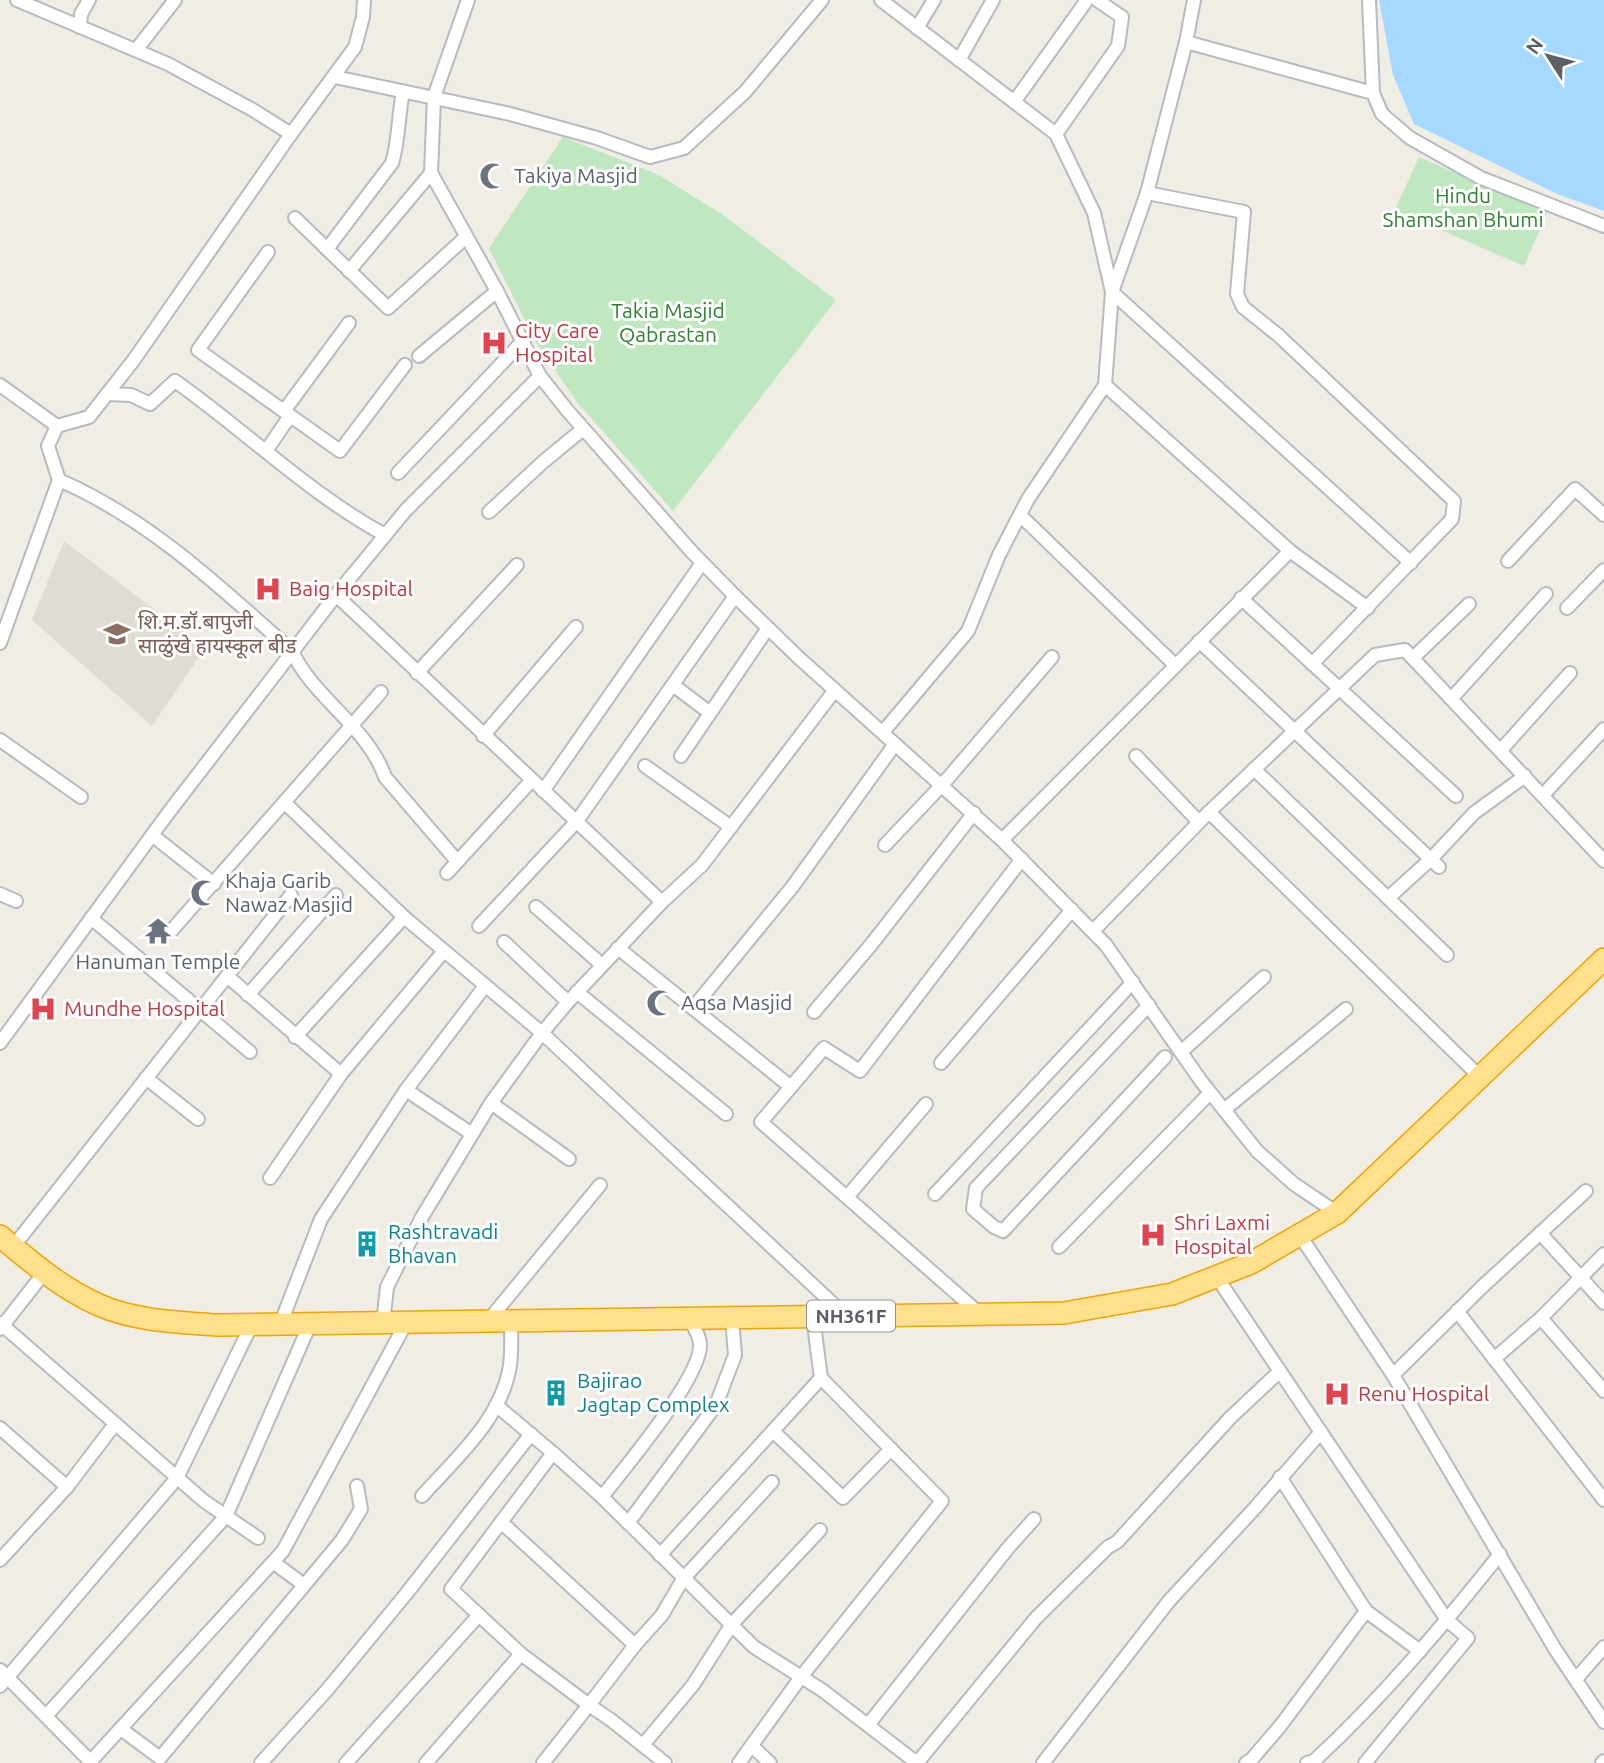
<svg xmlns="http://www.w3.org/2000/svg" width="1604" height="1763" viewBox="0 0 1604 1763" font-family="Ubuntu,'Noto Sans Devanagari',sans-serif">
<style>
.education{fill:#e0dcd3}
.green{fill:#c0e8c0}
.water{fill:#a5d9ff}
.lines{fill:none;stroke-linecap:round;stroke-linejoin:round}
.street-casing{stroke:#b7babf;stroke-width:16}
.highway-casing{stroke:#f4a400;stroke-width:24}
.street{stroke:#fff;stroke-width:12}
.highway{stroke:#ffe08c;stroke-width:21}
.labels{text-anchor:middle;stroke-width:6;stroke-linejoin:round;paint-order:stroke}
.shield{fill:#fff;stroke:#8d9094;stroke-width:2}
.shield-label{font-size:19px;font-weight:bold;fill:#5c6066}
.worship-label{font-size:21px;fill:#5b616d;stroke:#fff;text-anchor:start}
.park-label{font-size:21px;fill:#308232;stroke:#fff}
.health-label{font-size:21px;fill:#be3a42;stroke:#fff;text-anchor:start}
.education-label{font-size:21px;fill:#785e54;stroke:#fff;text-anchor:start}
.culture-label{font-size:21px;fill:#0d838f;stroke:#fff;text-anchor:start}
</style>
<rect width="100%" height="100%" fill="#efede4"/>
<path class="education" d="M64,541l141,107 -53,78 -120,-106z"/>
<g class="green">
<path d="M563,137l96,38 64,40 113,85 -163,211 -96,-109 -40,-58 -48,-96z"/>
<path d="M1419,157l128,56 -23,53 -129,-56z"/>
</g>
<path class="water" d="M1379,0h225v211l-47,-17 -143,-70 -21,-49z"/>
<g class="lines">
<g class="street-casing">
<g id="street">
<path d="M17,0l151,64 85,46 38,24"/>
<path d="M468,0l-34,97 -3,76 66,118 43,85 27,34 124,141 44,45 64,62 203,182 104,105 95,136 56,70 37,33 43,29"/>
<path d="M881,0l175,134 38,79 18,79 -7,93 -77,114 -29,56 -31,76 -85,101"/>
<path d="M1194,0l-8,42 187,51"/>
<path d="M1369,0l4,93 9,21 28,24 71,40 123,48"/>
<path d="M80,27l1,-13 8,-14"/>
<path d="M917,28l17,-28"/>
<path d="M1186,42l-39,151 -35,99 299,271"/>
<path d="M136,50l39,-50"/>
<path d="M959,60l34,-60"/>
<path d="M335,77l175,37 87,24 53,19 34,-9 61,-56 77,-92"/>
<path d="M1014,102l73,-102"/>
<path d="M1056,134l62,-88 4,-29 -25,-17"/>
<path d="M1147,193l97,19 -7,82 6,13 35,28 176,166 -2,18 -140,145"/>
<path d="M295,218l93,90 78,-71"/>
<path d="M327,249l65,-86c7,-22 6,-47 11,-71"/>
<path d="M268,252l-70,98 142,101 65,-86"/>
<path d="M349,271l82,-98"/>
<path d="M419,356l78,-65"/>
<path d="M0,385l57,41"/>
<path d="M1105,385l185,166"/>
<path d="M107,394l24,1 19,9 25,-23c72,51 133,112 210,154"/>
<path d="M284,411l65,-88"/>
<path d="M266,451l24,-35"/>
<path d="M398,473l125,-132"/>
<path d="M59,480c90,39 161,107 233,171 21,47 76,76 93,126l72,84"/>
<path d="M489,512l54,-50 40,-33"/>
<path d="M1020,515l155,150"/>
<path d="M1508,561l67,-72 29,26"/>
<path d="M336,595l326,307"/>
<path d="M1241,598l215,198"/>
<path d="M1567,608l37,-38"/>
<path d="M1199,641l240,226"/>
<path d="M0,643l59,-163 -11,-34 9,-20 32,-9 44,-56 158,-227 64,-87 8,-30 1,-17"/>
<path d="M1413,658l56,-54"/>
<path d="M417,673l100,-108"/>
<path d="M673,685l37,28"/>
<path d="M1452,698l94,-104"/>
<path d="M483,736l93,-109"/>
<path d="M0,740l81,57"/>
<path d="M1501,750l69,-77"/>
<path d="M681,756l87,-128"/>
<path d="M1136,756l63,66"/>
<path d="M645,766l86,61"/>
<path d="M1254,769l193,186"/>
<path d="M543,791l159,-228"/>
<path d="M1543,795l61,-66"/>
<path d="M285,803l119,114 138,116 303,282"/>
<path d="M1209,812l271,265"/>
<path d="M152,835l62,49"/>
<path d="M1002,840l288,-289 78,57"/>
<path d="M885,845l57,-60 110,-128"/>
<path d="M447,873l85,-93"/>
<path d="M0,894l16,7"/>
<path d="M1388,898l43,-39 43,-46 51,-37"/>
<path d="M536,907l66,58"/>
<path d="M91,918l159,134"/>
<path d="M479,926l98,-105 158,-225"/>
<path d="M172,930l209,-238"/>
<path d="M1093,931l116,-119 166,-157 30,-5 199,211"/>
<path d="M504,942l64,60"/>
<path d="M618,948l173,139"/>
<path d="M227,976l114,98"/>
<path d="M577,992l149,122"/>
<path d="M248,995l88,-100"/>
<path d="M1149,1005l-173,183 -3,21 21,18 9,4 162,-174"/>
<path d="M693,1008l100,-122 102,-142"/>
<path d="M814,1012l56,-66 104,-133"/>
<path d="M295,1037l109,-120"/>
<path d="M0,1043l169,-231 167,-217 70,-85 134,-134"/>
<path d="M1181,1052l83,-75"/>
<path d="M941,1063l131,-153"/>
<path d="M146,1078l52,41"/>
<path d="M406,1090l66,44"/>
<path d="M491,1103l78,56"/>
<path d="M1224,1110l122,-101"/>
<path d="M270,1178l71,-104 103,-123"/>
<path d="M935,1194l198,-212"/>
<path d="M847,1197l79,-93"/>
<path d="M1540,1233l64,70"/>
<path d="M1299,1234l94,141 162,274 49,73"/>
<path d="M13,1247l278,-352"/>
<path d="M1059,1247l151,-154"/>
<path d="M1216,1276l231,344 21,18 -103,125"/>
<path d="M1457,1311l147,189"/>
<path d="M980,1314l-219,-192 63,-74 36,23 162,-212"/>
<path d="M813,1317l8,61"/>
<path d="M1541,1318l63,73"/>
<path d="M488,1321l112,-136"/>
<path d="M0,1323l204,178 54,37"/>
<path d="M383,1323l4,-36 35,-70 69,-114 51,-70 26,-31 94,-100 40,-37 133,-175"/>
<path d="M280,1325l41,-106 85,-129 79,-104"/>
<path d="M0,1329l44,-56"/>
<path d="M1494,1359l47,-41 63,-64"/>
<path d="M1393,1375l90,-89 103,-95"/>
<path d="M496,1405l57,48 49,44 152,150 68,43 95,73"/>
<path d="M0,1428l67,59 -67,73"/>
<path d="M773,1431l70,67 48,-49"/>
<path d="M1280,1477l86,134 54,40"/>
<path d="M67,1487l48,-63"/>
<path d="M422,1496c34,-38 80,-77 88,-131 2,-14 1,-29 1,-44"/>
<path d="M602,1497c22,-29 100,-120 98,-153 0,-8 -7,-18 -10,-25"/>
<path d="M501,1522l134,123"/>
<path d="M628,1523l88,-118 19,-50 -3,-37"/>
<path d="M660,1555l161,-177 121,123 -141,176 -62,86"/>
<path d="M273,1562l31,23"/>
<path d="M0,1670l92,93"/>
<path d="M1576,1679l28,-32"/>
<path d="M0,1686l177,-208 74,-152"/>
<path d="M46,1716l180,-200 84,-192"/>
<path d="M868,1725l140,-177 26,-29"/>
<path d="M121,1729l39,29 182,-218 19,-31 -4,-23"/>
<path d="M643,1745l50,-60 39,-61 88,-94"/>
<path d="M753,1747l17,16"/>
<path d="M90,1762l193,-211 123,-228"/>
<path d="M261,1763l66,-73 79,-96 125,-160"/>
<path d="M346,1763l133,-148"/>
<path d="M426,1763l95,-109"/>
<path d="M543,1763l46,-58 -68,-51 -70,-65 102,-136"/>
<path d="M665,1763l-54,-43 -22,-15 46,-60 27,-30 21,-36 89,-97"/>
<path d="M917,1763l119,-145 72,-71 9,-5 113,-124 50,-47"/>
<path d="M1043,1763l126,-162 85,-92 67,-77"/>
<path d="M1246,1763l6,-4 29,-34 85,-114"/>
<path d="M1307,1763l7,-2c68,-63 128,-134 186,-207"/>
<path d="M1602,1763l2,-2"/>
</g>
</g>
<g class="highway-casing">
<path id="highway" d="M0,1236c31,26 61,52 99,69 36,16 79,17 118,20l847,-12 108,-19 79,-31 86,-50 267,-254"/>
</g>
<use href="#street" class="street"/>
<use href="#highway" class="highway"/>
</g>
<defs>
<g id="mosque-bare" transform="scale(2.1)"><path d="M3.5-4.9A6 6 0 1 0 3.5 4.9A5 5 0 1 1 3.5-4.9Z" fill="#6b7280" stroke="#fff" stroke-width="2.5" paint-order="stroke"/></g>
<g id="hospital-bare" transform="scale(2.1)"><path d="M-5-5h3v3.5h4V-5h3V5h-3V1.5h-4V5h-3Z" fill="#e0444e" stroke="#fff" stroke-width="2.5" paint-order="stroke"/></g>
<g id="university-bare" transform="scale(2.1)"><path d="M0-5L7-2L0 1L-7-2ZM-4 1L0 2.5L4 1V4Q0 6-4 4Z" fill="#8d6e63" stroke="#fff" stroke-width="2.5" paint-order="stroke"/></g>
<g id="temple-bare" transform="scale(2.1)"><path d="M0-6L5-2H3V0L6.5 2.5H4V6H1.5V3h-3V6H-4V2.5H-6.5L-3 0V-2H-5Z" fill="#6b7280" stroke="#fff" stroke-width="2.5" paint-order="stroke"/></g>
<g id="building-bare" transform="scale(2.1)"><path d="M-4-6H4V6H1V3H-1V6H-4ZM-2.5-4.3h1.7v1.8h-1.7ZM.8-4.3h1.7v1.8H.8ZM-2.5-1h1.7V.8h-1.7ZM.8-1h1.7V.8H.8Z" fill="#0f9aa8" stroke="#fff" stroke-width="2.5" paint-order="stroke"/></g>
</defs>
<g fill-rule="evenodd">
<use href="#mosque-bare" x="493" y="176"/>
<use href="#hospital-bare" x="494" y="343"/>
<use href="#hospital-bare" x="268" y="589"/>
<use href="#university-bare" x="117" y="634"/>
<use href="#mosque-bare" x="204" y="893"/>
<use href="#temple-bare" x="158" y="931"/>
<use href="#mosque-bare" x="660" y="1003"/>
<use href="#hospital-bare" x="43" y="1009"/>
<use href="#hospital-bare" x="1153" y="1235"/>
<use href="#building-bare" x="367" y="1244"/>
<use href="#building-bare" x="556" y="1393"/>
<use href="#hospital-bare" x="1337" y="1394"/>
</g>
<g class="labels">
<rect class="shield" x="807" y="1300.5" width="88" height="31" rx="5"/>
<g class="shield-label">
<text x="851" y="1323">NH361F</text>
</g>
<g class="worship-label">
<text x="514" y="183">Takiya Masjid</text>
<text x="225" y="888">Khaja Garib<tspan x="225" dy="24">Nawaz Masjid</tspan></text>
<text x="158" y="969" text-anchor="middle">Hanuman Temple</text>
<text x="681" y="1010">Aqsa Masjid</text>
</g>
<g class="park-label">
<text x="1463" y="203">Hindu<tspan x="1463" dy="24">Shamshan Bhumi</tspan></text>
<text x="668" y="318">Takia Masjid<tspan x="668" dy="24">Qabrastan</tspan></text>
</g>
<g class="health-label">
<text x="515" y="338">City Care<tspan x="515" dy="24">Hospital</tspan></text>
<text x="289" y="596">Baig Hospital</text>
<text x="64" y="1016">Mundhe Hospital</text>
<text x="1174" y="1230">Shri Laxmi<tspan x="1174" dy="24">Hospital</tspan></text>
<text x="1358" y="1401">Renu Hospital</text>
</g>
<g class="education-label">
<text x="138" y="629">शि.म.डॉ.बापुजी<tspan x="138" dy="24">साळुंखे हायस्कूल बीड</tspan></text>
</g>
<g class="culture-label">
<text x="388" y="1239">Rashtravadi<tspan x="388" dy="24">Bhavan</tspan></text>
<text x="577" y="1388">Bajirao<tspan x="577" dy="24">Jagtap Complex</tspan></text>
</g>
</g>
<g transform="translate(1548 56) rotate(306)" stroke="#ffffff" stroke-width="5" paint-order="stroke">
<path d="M0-5L12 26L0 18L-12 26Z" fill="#5c6066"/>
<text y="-10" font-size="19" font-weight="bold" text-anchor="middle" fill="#5c6066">N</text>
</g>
</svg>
